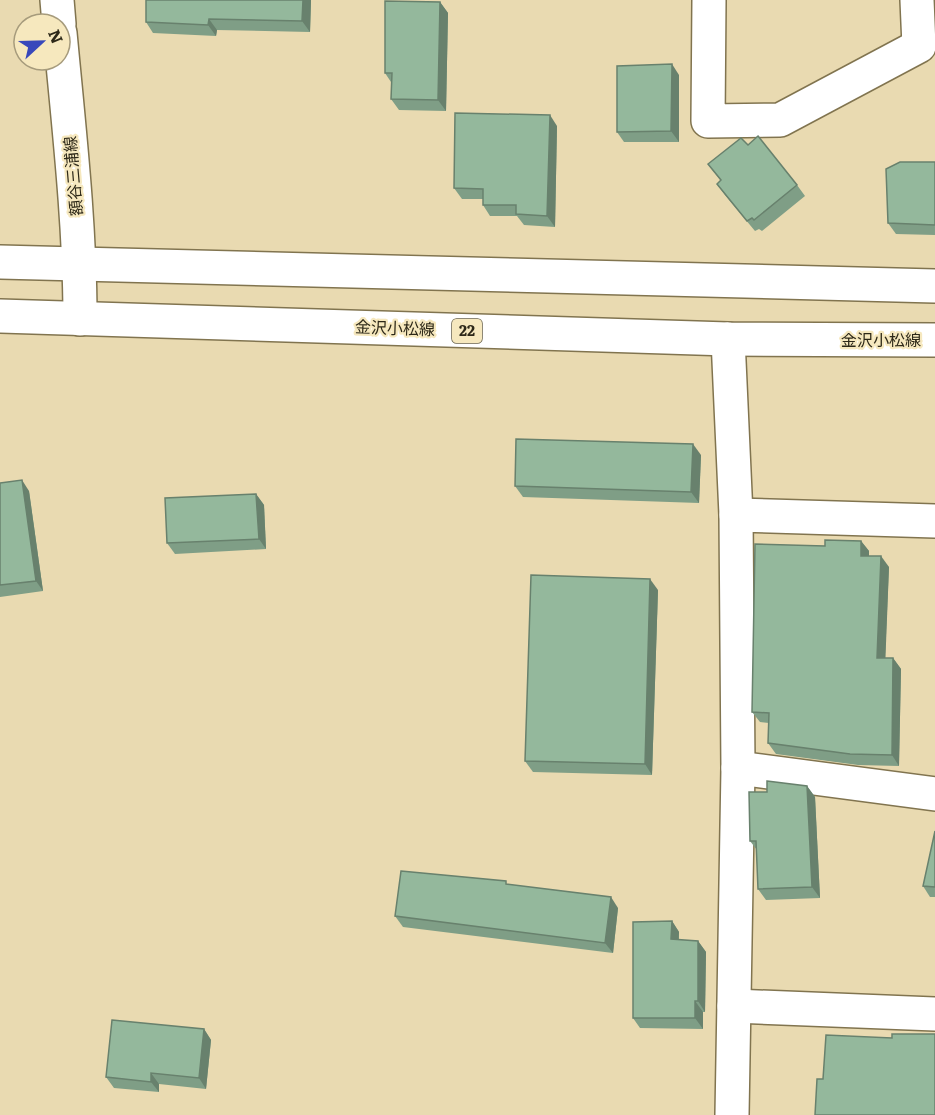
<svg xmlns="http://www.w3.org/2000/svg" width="935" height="1115" viewBox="0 0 935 1115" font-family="Literata,'Noto Sans JP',serif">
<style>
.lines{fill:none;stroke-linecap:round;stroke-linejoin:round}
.street-casing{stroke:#81744f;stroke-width:36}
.secondary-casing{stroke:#81744f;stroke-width:36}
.primary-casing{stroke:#81744f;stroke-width:36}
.street{stroke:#fff;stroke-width:33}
.secondary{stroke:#fff;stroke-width:33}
.primary{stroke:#fff;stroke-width:33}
.wall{fill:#7f9e86}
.shaded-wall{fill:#68816d}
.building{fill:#94b89c;stroke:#68816d;stroke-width:1.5}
.labels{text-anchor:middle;stroke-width:4.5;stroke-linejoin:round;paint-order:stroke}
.shield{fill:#f6e8be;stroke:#69624a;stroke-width:1.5}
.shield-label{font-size:15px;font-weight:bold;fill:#2d2818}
.street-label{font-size:16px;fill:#2d2818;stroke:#f6e8be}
</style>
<rect width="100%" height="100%" fill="#e9dab1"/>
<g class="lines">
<g class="street-casing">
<g id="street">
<path d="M709,0l-1,121 72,-1 139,-74 -2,-46"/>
<path d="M728,339l8,176 2,253 -6,347"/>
<path d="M736,515l199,6"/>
<path d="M738,768l197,26"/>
<path d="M734,1006l201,8"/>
</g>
</g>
<g class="secondary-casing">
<g id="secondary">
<path d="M57,0l2,24"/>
<path d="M60,33c9,96 20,191 20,286"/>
</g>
</g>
<g class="primary-casing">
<g id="primary">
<path d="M0,262l935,24"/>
<path d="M0,316l728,23 207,1"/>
</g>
</g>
<use href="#street" class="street"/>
<use href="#secondary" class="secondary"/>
<use href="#primary" class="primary"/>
</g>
<g class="wall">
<path d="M311,0l-1,32 -93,-2 -1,6 -63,-3 -7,-11z"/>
<path d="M440,2l8,11 -2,98 -47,-1 -8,-11v-17l-6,-9z"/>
<path d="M679,75v67h-55l-7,-10z"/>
<path d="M557,126l-2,101 -31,-2 -7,-9h-27l-7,-11v-6h-21l-8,-11z"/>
<path d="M748,145l49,40 8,11 -43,35 -3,-2 -4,2 -30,-36 -8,-11 4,-3 -13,-17z"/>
<path d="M935,162v73l-39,-1 -8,-11z"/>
<path d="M701,455l-2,48 -176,-6 -8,-11z"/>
<path d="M0,483l29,8 14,100 -43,6z"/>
<path d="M256,494l8,11 2,44 -91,5 -8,-11z"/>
<path d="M861,541l8,10v5l20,11 -4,91h8l8,11 -2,97 -41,-1 -82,-11 -8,-11 1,-20 -9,-1 -8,-10 73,-166z"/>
<path d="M658,590l-6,185 -119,-3 -8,-11z"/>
<path d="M807,786l8,11 5,101 -54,2 -8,-11 -1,-39 -7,-9 17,-49z"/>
<path d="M935,831v66h-5l-7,-11z"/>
<path d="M618,908l-5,45 -210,-26 -8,-11z"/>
<path d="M672,921l7,11v8l19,1 8,11 -1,60h-2v17l-63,-1 -7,-10z"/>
<path d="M204,1029l7,11 -5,49 -47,-5v8l-45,-4 -8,-11z"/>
</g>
<g class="shaded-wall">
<path d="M303,0h8l-1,32 -8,-11z"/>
<path d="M440,2l8,11 -2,98 -8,-11z"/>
<path d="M209,19l8,11 -1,6 -8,-11z"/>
<path d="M672,64l7,11v67l-8,-11z"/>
<path d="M550,115l7,11 -2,101 -8,-11z"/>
<path d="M693,444l8,11 -2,48 -8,-11z"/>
<path d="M22,480l7,11 14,100 -7,-10z"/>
<path d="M256,494l8,11 2,44 -7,-10z"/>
<path d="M861,541l8,10v16l-8,-11z"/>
<path d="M881,556l8,11 -4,102 -8,-11z"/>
<path d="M650,579l8,11 -6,185 -7,-11z"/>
<path d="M893,658l8,11 -2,97 -7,-11z"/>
<path d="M807,786l8,11 5,101 -8,-11z"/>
<path d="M611,897l7,11 -5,45 -8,-10z"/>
<path d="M672,921l7,11 -1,18 -7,-11z"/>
<path d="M698,941l8,11 -1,60 -7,-11z"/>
<path d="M695,1001l8,11v17l-8,-11z"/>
<path d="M204,1029l7,11 -5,49 -7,-11z"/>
<path d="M151,1073l8,11v8l-8,-10z"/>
</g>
<g class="building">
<path d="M146,0h157l-1,21 -93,-2 -1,6 -62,-3z"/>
<path d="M385,1l55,1 -2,98 -47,-1 1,-26h-7z"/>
<path d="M672,64l-1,67 -54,1v-66z"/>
<path d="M455,113l95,2 -3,101 -31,-2v-9h-33v-16l-29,-1z"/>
<path d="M758,136l39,49 -43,35 -2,-2 -5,3 -30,-37 4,-4 -13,-16 33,-26 7,7z"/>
<path d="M900,162h35v63l-47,-2 -2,-54z"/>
<path d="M516,439l177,5 -2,48 -176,-6z"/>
<path d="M22,480l14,101 -36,4v-102z"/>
<path d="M256,494l3,45 -92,4 -2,-45z"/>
<path d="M825,540l36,1v15h20l-4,102h16l-1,97 -42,-1 -82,-11 1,-30 -17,-1 3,-168 70,2z"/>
<path d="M531,575l119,4 -5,185 -120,-3z"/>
<path d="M767,781l40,5 5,101 -54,2 -2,-48h-6l-1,-49h18z"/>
<path d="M935,831v56l-12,-1z"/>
<path d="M401,871l105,10v3l105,13 -6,46 -210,-27z"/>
<path d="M672,921l-1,18 27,2v60h-3v17h-62v-96z"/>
<path d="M112,1020l92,9 -5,49 -48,-5v9l-45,-5z"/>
<path d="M892,1034h43v81h-120l2,-36h6l3,-44 66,3z"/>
</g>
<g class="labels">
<rect class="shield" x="452" y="319" width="30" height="24" rx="4.5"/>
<g class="shield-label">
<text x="467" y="336">22</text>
</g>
<g class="street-label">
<text transform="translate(73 176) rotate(-95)" y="6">額谷三浦線</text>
<text transform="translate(395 328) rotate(2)" y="6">金沢小松線</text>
<text x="881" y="346">金沢小松線</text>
</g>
</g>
<g transform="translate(42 42) rotate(68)"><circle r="28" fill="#f6e8be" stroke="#a69b7c" stroke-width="1.5"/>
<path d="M0-4.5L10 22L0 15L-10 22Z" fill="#3848bb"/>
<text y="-9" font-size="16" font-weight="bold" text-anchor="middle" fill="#2d2818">N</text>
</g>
</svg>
